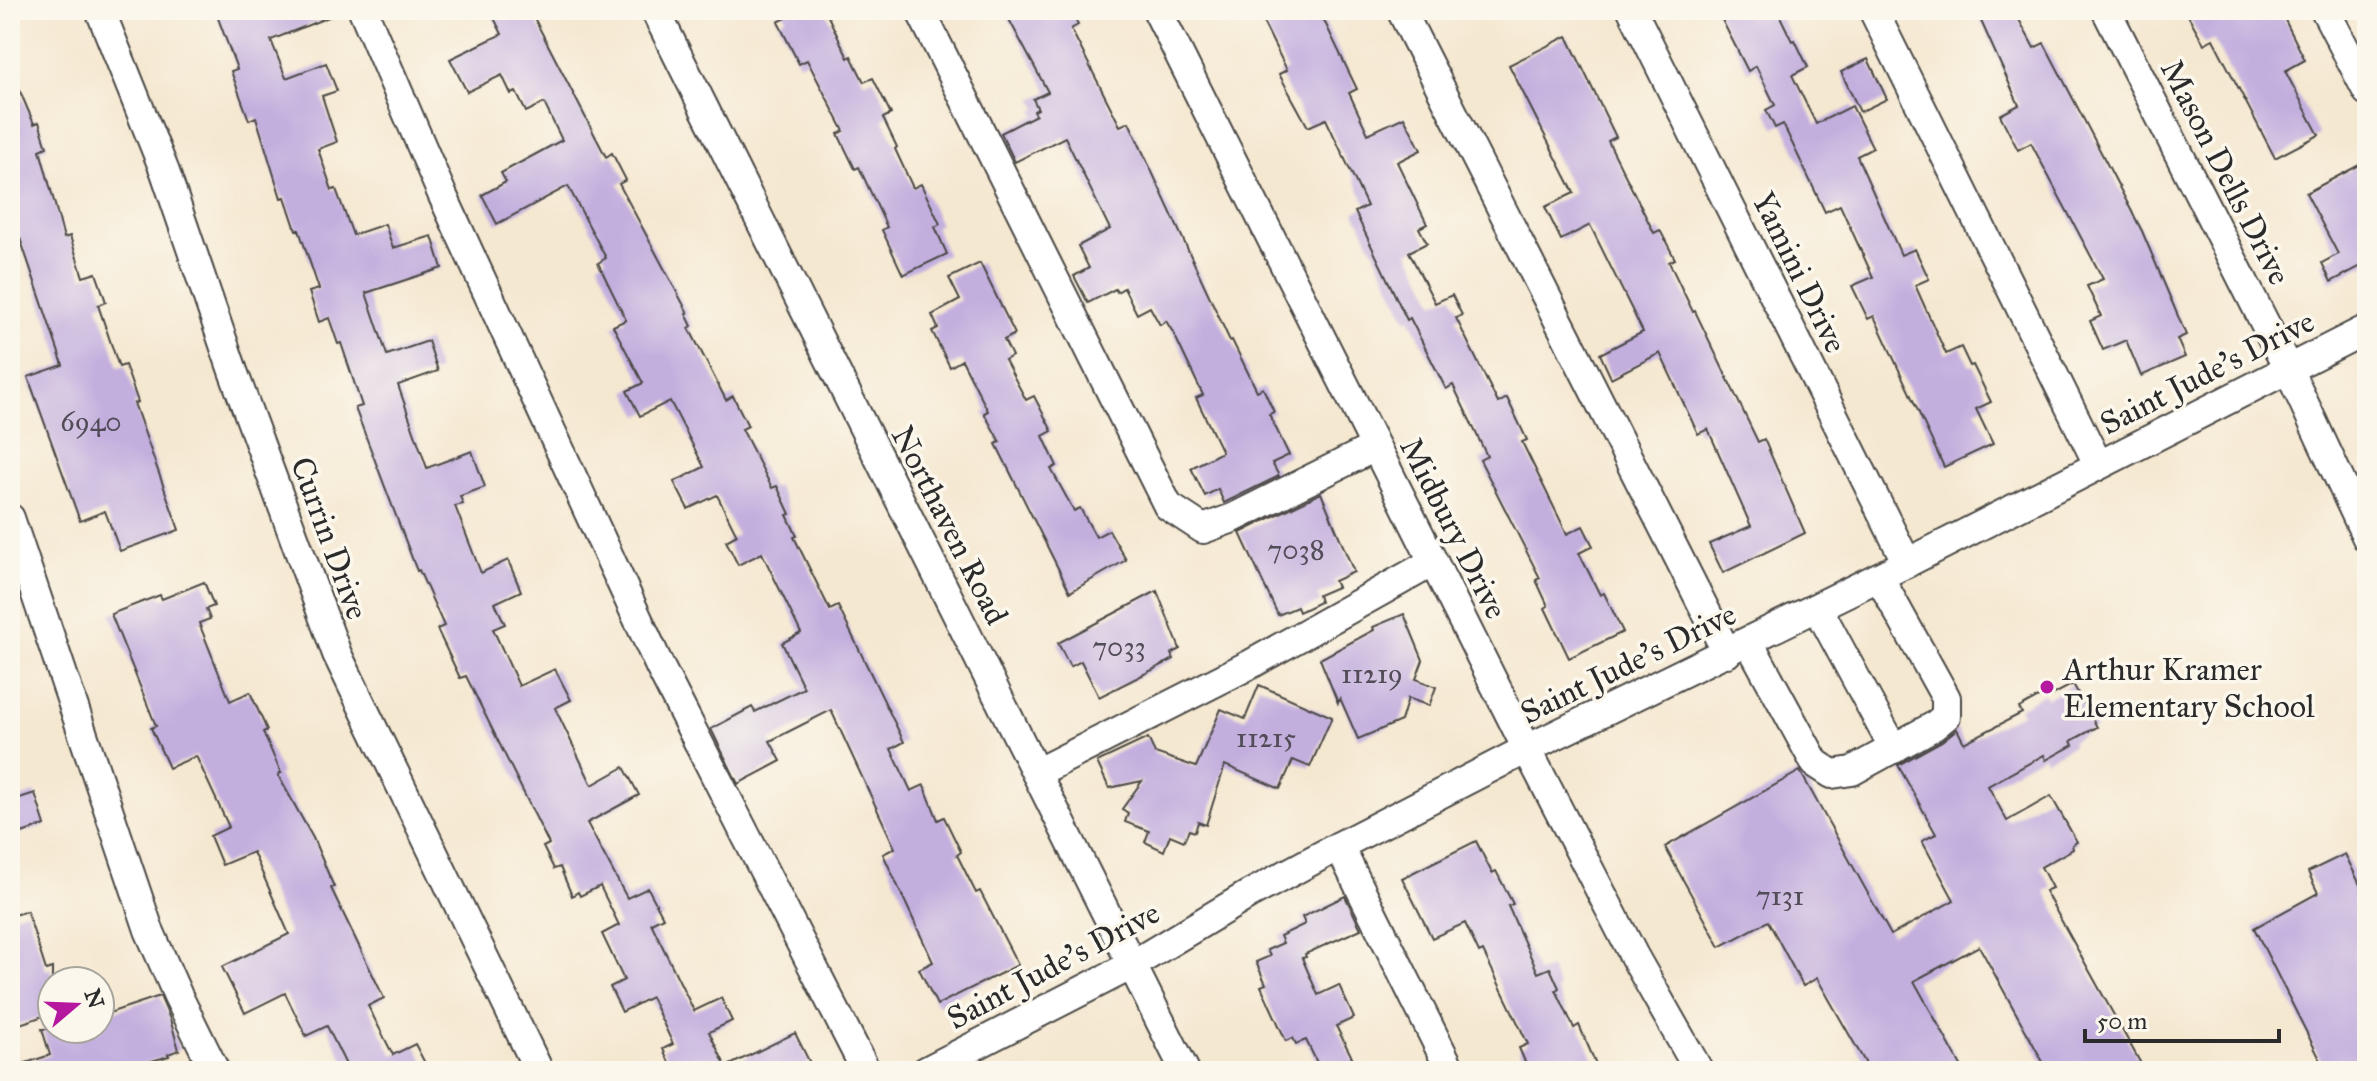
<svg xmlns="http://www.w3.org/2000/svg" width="2377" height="1081" viewBox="0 0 2377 1081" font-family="'IM FELL Great Primer',serif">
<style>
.building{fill:#c3afde}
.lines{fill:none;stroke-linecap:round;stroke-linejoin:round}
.minor-casing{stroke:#494744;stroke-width:32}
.minor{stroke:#fff;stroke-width:28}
.poi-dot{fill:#b5179e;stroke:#fbf7ec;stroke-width:3}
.labels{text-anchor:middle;stroke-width:7;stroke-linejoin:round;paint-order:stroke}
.number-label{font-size:28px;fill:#514c58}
.street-label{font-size:32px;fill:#2b2b2b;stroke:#fbf7ec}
.poi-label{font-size:32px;fill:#2b2b2b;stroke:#fbf7ec;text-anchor:start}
</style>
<rect width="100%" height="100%" fill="#fbf7ec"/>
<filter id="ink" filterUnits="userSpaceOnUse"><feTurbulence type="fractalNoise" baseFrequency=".0125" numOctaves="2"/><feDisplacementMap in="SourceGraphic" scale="16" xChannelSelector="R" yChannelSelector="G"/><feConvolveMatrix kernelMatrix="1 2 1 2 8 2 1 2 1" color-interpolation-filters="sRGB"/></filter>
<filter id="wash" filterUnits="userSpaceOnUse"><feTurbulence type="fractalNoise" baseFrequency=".006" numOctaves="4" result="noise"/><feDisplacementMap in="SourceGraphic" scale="32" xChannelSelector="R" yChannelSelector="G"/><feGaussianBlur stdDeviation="1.8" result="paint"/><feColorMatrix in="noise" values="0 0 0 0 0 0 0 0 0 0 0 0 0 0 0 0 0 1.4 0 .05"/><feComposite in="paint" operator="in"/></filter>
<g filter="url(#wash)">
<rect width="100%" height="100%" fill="#f5e8d1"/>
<g id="blocks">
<g class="building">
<path d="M215,10h131l-75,30 15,38 40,-15 11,28 -15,5 15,46 -19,7 14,41 4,-1 17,46 32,-11 8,24 39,-12 10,32 -76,25 21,62 41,-14 10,30 -40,14 29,83 45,-17 13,36 -25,9 3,8 -8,2 26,67 27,-13 13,31 -26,12 10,21 -12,5 26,57 36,-17 16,31 -16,8 37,77 32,-18 15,28 -52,28 40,75 21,-10 15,29 -12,6 43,88 27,-13 11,23 -23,11 17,35 69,-34 15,30 -17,8h-120l-10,-22 10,-5 -22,-47 -29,15 -12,-25 14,-7 -22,-46 17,-9 -19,-39 -20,10 -2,-4 -6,4 -12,-29 -6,2 -11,-22 6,-3 -83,-168 -6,2 -23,-49 7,-3 -25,-56 -2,1 -62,-163 7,-2 -21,-63 -3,1 -9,-26 -10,4 -10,-30 10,-3 -20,-59h-3l-11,-33 -4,1 -25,-81 -7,3 -18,-49 6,-2z"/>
<path d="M490,10h40l76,147 6,-4 14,27 -7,4 69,129 -2,1 6,12 -3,2 37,72 7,-4 15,30 -6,3 30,59 5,-2 13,28 -3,1 10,21 -3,1 36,73 8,-4 66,136 -13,7 20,42 13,-6 14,35 6,-3 17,35 -4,3 19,38 4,-2 38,74 -81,40 -18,-36 14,-7 -50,-108 12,-6 -64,-138 -61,31 11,20 -43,23 -27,-55 41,-22 3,5 49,-24 -22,-45 19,-10 -39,-80 -24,12 -12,-24 11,-6 -20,-40 -29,14 -14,-27 30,-15 -34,-66 -30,15 -13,-25 16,-8 -30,-57 13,-6 -28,-57 8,-5 -38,-72 -71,38 -15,-29 24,-13 -5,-9 61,-33 -18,-37 -18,9 -10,-20 -5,2 -9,-19 -35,17 -17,-33 52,-25z"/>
<path d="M782,10h43l23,48 3,-2 13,26 9,-4 18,36 -8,4 14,29 -2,2 18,39 8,-4 19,40 -5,3 12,27 -44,21 -21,-45 5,-3 -28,-60 -4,2 -17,-35 6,-3 -37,-71 -8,4 -21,-42 8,-4z"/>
<path d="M1004,10h65l9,15 -7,4 49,97 9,-4 101,219 2,-1 25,51 6,-3 11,24 -5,2 20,41 -17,8 7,13 -55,27 -6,-14 -13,7 -14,-28 31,-16 -26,-54 7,-3 -29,-61 -8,-13 -6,4 -10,-18 -13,7 -13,-26 -7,4 -2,-3 -27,14 -14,-27 15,-8 -11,-22 32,-17 -45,-92 -50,25 -14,-29 35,-18 -2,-4 4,-2 -5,-10 15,-7z"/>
<path d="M1257,10h62l38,79 -8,4 19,41 36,-17 17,33 -24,12 30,62 -8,4 8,15 -18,9 26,51 17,-8 10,20 -6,3 42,85 9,-5 20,42 -5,2 45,92 16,-8 10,20 -14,7 21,42 4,-2 19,39 -54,26 -24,-50 3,-2 -12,-26 4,-2 -60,-118 7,-4 -34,-71 -7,4 -36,-71 -3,2 -52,-108 12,-6 -41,-87 -18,8 -29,-53 8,-4z"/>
<path d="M1717,10h60l15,31 3,-1 13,27 -16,8 24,49 36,-18 21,42 -16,8 44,99 14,-6 14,30 -14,6 31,69 15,-7 9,19 3,-1 18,37 -15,7 17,35 -49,23 -70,-151 -6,3 -16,-33 21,-9 -33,-72 -15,7 -42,-88 -8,4 -9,-18 9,-5 -19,-39 -8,5z"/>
<path d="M1976,10h38l20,38 10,-5 98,188 44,104 -9,4 8,18 -44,19 -15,-36 -23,10 -13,-29 11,-5 -14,-30 16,-7 -72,-136 -13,7 -18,-35 19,-10z"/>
<path d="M2185,10h95l25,50 -20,11 34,64 -44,23 -62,-119 -9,5z"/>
<path d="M1567,36l49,101 -8,4 46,92 6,-3 15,29 -6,3 24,50 2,-1 63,131 6,-3 41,94 -82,40 -14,-29 42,-18 -43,-97 -10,5 -38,-81 -49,25 -11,-24 43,-22 -53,-107 -29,15 -16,-33 29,-14 -65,-128z"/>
<path d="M1868,59l19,40 -27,13 -19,-40z"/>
<path d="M10,68l24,56 5,-2 8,25 -7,3 24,88 6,-2 13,41 13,-4 10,29 -8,3 21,62 6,-2 13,37 -4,1 45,127 -59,21 -15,-40 -25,10 -52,-144 35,-12 -45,-133 -8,2z"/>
<path d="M2367,161v102l-36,19 -9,-19 16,-9 -32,-61z"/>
<path d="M980,263l35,71 -11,6 8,16 -7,4 21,40 8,-4 18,35 -9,5 14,30 -6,3 23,42 6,-3 16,29 13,-7 17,30 -56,32 -74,-148 4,-2 -16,-29 4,-2 -26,-51 -12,7 -18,-36 6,-3 -6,-13 28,-15 -11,-22z"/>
<path d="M1321,493l33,79 -20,9 3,6 -19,8 2,7 -21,10 -2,-5 -19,8 -38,-82z"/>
<path d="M204,582l10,24 -8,3 4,10 -11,4 31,78 20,-9 17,38 -4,2 18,41 -3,2 35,63 21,49 -3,1 53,110 -16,8 25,49 22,-11 11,21 -13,6h-64l-22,-45 -21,10 -21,-43 -40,20 -23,-46 67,-33 -36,-82 -31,13 -12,-29 19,-9 -33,-71 -27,12 -18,-40 5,-2 -45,-112 49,-19 2,4z"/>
<path d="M1157,591l23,58 -9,5 3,5 -75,38 -18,-36 -11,6 -12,-24z"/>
<path d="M1404,614l19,46 -7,19 20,8 -7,19 -21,-8 -7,23 -43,18 -18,-41 -2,5 -18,-44 54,-29 -1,-3z"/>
<path d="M2073,684l24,43 -26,14 2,4 -27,15 -2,-5 -56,31 19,35 44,-25 26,46 -5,3 1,4 -32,18 11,21 -7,3 100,180h-97l-69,-125 -65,35 50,90h-94l-53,-93 -14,8 -35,-65 -48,26 -55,-100 135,-76 91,164 63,-35 -32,-59 14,-7 -38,-69 44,-24 15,-12 7,14 58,-30 -3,-5 25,-14 3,4z"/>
<path d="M1259,685l73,32 -22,50 -17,-7 -13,29 -55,-24 -19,60 -8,-3 -3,10 -6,-2 -5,11 -14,-6 -6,16 -19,-9 4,-11 -24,-9 3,-9 -6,-4 20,-28 -33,7 -12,-26 51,-24 7,15 41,14 25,-58 24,10z"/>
<path d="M35,793l10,32 -35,12v-36z"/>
<path d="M1476,841l16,32 4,-2 17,33 -5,2 30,67 12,-5 9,20 -3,2 18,38 5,-3 20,46h-70l-10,-23 9,-4 -45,-93 -4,2 -14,-30 -33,15 -30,-60z"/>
<path d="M2345,854l22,45v172h-41l-72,-143 64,-35 -10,-21z"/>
<path d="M1345,896l16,33 -56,25 1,3 -4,1 16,37 21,-10 15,33 -18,8 23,45h-38l-15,-31 -10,4 -3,-6 -7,3 -25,-55 5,-2 -10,-22 14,-6 -3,-6 16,-7 -3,-7 25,-12 -3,-7z"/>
<path d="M27,911l19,59 6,-2v45l-35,12 -7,-21v-88z"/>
<path d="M160,996l10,23 9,31 -11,4 1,2 -52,15h-102l-1,-4 36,-12 -8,-26h58v-13z"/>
</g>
</g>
</g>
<g filter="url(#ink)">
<use href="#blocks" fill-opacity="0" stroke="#494744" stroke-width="2"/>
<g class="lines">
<g class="minor-casing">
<g id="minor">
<path d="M100,10l65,162 68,199 104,283 202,417"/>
<path d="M363,10l79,184 218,473 206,404"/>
<path d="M655,10l530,1061"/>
<path d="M920,10l248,496 35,23 30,-11 142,-71"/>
<path d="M1157,10l370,739 107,207 65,115"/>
<path d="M1401,10l326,643"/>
<path d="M1632,10l275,553"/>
<path d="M1873,10l225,454"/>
<path d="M2106,10l183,361 78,167"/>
<path d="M2325,10l42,81"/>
<path d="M10,518l139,412 29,66 37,75"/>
<path d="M1818,608l76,141"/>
<path d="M1749,642l66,121 17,11 20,-3 82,-45 12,-10v-18l-67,-121"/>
<path d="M1036,773l215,-109 182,-102"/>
<path d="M1339,846l112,225"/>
<path d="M926,1071l206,-106 116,-70 91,-49 188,-97 380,-186 460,-234"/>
</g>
</g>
<use href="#minor" class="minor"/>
</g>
</g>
<circle class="poi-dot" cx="2047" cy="687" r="8"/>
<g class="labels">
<g class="number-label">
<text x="91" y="431">6940</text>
<text x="1296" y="559">7038</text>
<text x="1119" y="656">7033</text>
<text x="1372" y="683">11219</text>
<text x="1266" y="747">11215</text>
<text x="1780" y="905">7131</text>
</g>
<g class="street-label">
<text transform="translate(2226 172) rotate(63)" y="11">Mason Dells Drive</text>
<text transform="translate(1800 272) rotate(64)" y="11">Yamini Drive</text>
<text transform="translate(2207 372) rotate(-27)" y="11">Saint Jude's Drive</text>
<text transform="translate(950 525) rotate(63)" y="11">Northaven Road</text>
<text transform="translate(1454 528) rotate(63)" y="11">Midbury Drive</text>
<text transform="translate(330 538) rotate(70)" y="11">Currin Drive</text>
<text transform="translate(1628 663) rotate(-26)" y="11">Saint Jude's Drive</text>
<text transform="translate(1053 965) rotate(-28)" y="11">Saint Jude's Drive</text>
</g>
<g class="poi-label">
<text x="2063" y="680">Arthur Kramer<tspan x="2063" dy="37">Elementary School</tspan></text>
</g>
</g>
<rect width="2377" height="1081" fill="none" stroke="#fbf7ec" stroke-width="40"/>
<g transform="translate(76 1005) rotate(71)"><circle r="38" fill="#fbf7ec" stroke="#a8a59f" stroke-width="2"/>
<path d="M0-6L14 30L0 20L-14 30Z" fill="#b5179e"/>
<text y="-12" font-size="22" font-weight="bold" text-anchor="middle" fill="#2b2b2b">N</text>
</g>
<path d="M2085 1029v12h194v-12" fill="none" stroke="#2b2b2b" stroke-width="4"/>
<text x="2097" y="1029" font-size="24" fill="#2b2b2b" stroke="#fbf7ec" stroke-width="6" paint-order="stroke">50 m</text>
</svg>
